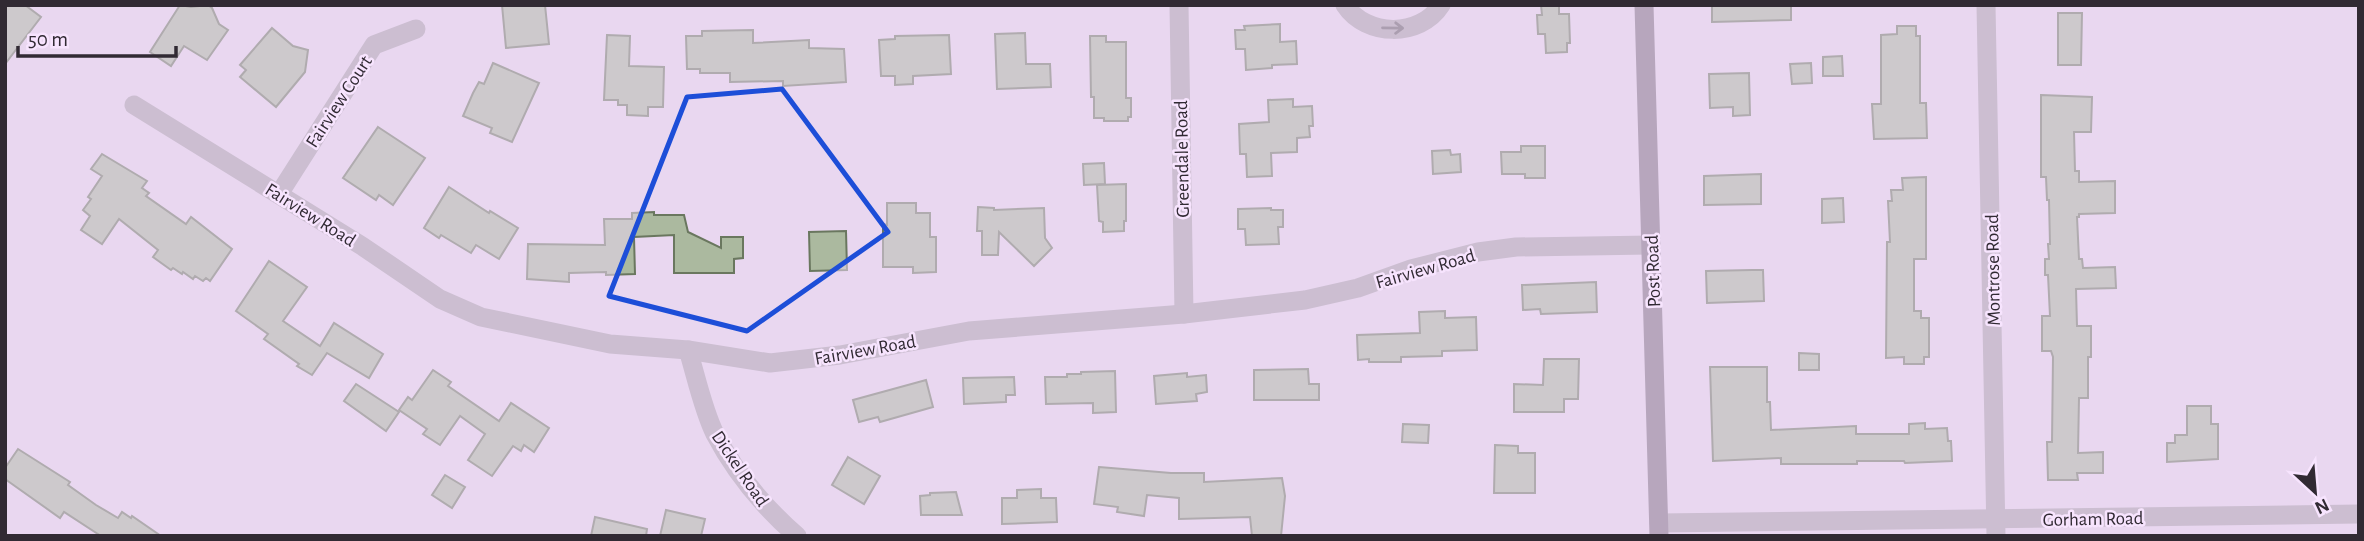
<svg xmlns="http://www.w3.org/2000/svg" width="2364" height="541" viewBox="0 0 2364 541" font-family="'Alegreya Sans',sans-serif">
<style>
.building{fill:#abb99f;stroke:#6a775f;stroke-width:2}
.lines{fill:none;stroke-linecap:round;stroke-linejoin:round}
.minor{stroke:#a8a0ab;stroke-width:19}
.primary{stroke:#7a6c7f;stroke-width:19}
.oneway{stroke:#615963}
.marked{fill:none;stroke:#1d4ed8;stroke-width:5;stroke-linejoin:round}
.labels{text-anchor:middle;stroke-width:5;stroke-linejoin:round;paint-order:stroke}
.street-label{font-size:19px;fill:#312a33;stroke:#f7e4fe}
</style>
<rect width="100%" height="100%" fill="#e9d7f0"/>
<g class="building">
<path d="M5,5h20l16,12 -36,47z"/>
<path d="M180,5l11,2 17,-2 4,3 7,16 9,6 -21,30 -23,-14 -13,20 -21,-14z"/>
<path d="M502,5h43l4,39 -43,4z"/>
<path d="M1541,5h18v9h10l1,29h-3v9l-21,1 -1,-19h-7l-1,-19h5z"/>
<path d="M1712,5h79v15l-79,2z"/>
<path d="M2058,13h24l-1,52h-23z"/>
<path d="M1280,24v18l16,-1 1,23 -25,1v3l-26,2 -1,-21h-9l-1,-19h10l-1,-4z"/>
<path d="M1897,26h19v10h4v67h6l1,35 -53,1 -2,-35h9v-69l16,-1z"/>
<path d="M272,28l21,18 15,4 -3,22 -29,35 -36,-30 6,-7 -6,-5z"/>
<path d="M753,30v13l56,-3v8l35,1 2,33 -63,4v-5l-53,1v-9h-30v-4h-13l-1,-33h16v-5z"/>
<path d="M1025,33l1,31h24l1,23 -54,2 -2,-55z"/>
<path d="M607,35l23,1 -1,30 35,1 -1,40h-15v9l-21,-1v-10h-9v-5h-14z"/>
<path d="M949,35l2,39 -38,2v8l-18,1v-9h-14l-2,-36 16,-1v-3z"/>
<path d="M1090,36h16v6h20v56h5v19h-3v4h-24v-3h-10v-21h-3z"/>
<path d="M1842,56l1,20h-20v-19z"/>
<path d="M493,63l46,20 -27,59 -22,-9 2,-5 -29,-12 10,-23 6,-11 5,2z"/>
<path d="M1811,63l1,20 -20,1 -2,-20z"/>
<path d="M1749,73l1,42 -17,1v-9l-23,1 -1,-34z"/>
<path d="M2041,95l51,2 -1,35h-17l1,39h4v11l36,-1v32l-36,1v3h-2l2,42h3l1,9 32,-1 1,21 -40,1 1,37h14v31h-3v41h-9l-1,55 25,-1v21h-26l1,7h-30l-1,-38h5l1,-85 -2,-6h-9v-35h8l-2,-41h-3v-16h4l-1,-15h2l-1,-44h-2l-1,-23h-5z"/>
<path d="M1293,99v8l19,-1 1,20h-4l1,11 -13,1v14l-26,1 1,23 -25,1 -1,-23h-6l-1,-30 30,-2 -1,-22z"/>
<path d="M378,127l47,31 -32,47 -14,-10 -3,5 -33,-22z"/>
<path d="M1521,146h24v32h-20v-4h-23l-1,-22h20z"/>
<path d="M1450,150l1,5 9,-1 1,18 -28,2 -1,-23z"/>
<path d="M102,154l45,27 -5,7 7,5 -3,3 40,28 5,-7 41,32 -22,32 -4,-3 -3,3 -8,-5 -2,3 -10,-7 -1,2 -9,-6 -2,2 -18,-13 5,-7 -39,-31 -17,25 -21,-14 9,-14 -7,-6 8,-11 -3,-2 14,-21 -11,-7z"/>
<path d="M1104,163l1,21 -21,1 -1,-21z"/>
<path d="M1761,174v30l-57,1v-29z"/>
<path d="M1926,177v82h-12v52h7v7h8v39h-5v7h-20v-7l-18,1 1,-116h3l-2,-41h4l-1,-11h12l-1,-12z"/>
<path d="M1126,184v37h-2v10l-21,1v-10l-4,-1 -2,-36z"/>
<path d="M449,187l40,26 1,-2 28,17 -19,31 -23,-14 -5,8 -30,-18 -2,3 -15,-10z"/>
<path d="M1843,198l1,24 -22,1v-24z"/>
<path d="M887,203h29v10h14v24h6v35l-23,1v-6h-30v-43l4,1z"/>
<path d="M978,207l16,1v2l50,-2 1,30 7,10 -18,18 -35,-34 -1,23h-16v-24h-5z"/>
<path d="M1271,208v2h12v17h-5l1,17 -33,1 -1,-16h-7v-20z"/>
<path d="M654,212v3h30l4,17 33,16v-11h22v21l-9,1v14h-60v-38l-40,2 1,37 -29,1v-3l-37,1v9l-42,-3 1,-35 77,1 -1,-26h28v-6z"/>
<path d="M846,231l1,39 -37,1 -1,-39z"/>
<path d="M269,261l38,26 -24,34 37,25 14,-23 49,31 -14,24 -42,-25 -15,22 -15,-9 2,-2 -35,-25 4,-5 -32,-23z"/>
<path d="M1752,270h11l1,31 -57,2 -1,-32z"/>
<path d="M1596,282l1,30 -56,2 -1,-5 -17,1 -1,-25z"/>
<path d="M1445,311v7l31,-1 1,33 -35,1v5l-41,1v5h-32v-3l-11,1 -1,-25 63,-2 -1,-21z"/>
<path d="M1799,353l20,1v16h-20z"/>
<path d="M1544,359h35l-1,40h-14v13h-50v-28l29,1z"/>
<path d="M1710,367h57v35h3l1,28 85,-4v8h53v-10l16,-1v6l22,-1 1,13h3l1,20 -47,2 -1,-2h-47v3h-76v-6l-68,3z"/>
<path d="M1308,369l1,15h10v16h-65v-30z"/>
<path d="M433,370l18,12 -3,4 51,35 12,-18 38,25 -15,24 -10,-7 -3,6 -8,-5 -21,30 -24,-16 17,-26 -25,-18 -20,29 -17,-11 4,-5 -28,-19 9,-13 4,3z"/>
<path d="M1115,371l1,41 -23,1v-10l-47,1 -1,-27h22v-3h14v-2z"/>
<path d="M1187,373v4l19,-2 1,17 -11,2 1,7 -41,3 -2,-28z"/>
<path d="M1014,377l1,18h-9v7l-42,2 -1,-26z"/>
<path d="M926,380l7,27 -53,15 -2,-5 -19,5 -6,-22z"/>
<path d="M356,384l43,28 -13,19 -42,-30z"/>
<path d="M2187,406h24v18h7v35l-51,3v-19h8v-8h12z"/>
<path d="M1403,424l26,1 -1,18 -26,-1z"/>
<path d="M1495,445l23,1v7h17v40h-41z"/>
<path d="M18,449l52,33 -2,3 28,20 22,13 4,-6 9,6 1,-2 29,20h-60l-37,-24 -4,6 -55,-39v-11z"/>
<path d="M848,457l32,19 -16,28 -32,-19z"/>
<path d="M1099,467l72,6h33v9l78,-4 3,18 -4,40h-29l-2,-19 -71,2v-21l-32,-3 -3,21 -27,-4 1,-5 -24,-3z"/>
<path d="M445,475l20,12 -13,21 -20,-13z"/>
<path d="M1041,489v9h15l1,24 -55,2v-26h15v-8z"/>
<path d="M956,492l6,23h-41l-1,-19 10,-1v-2z"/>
<path d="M666,510l39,9 -4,17h-41z"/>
<path d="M595,517l52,12 -1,7h-55z"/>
</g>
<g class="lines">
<g class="minor">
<path d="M1179,5l5,309"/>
<path d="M1345,5c21,32 75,33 96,0"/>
<path d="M1986,5l10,531"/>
<path d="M134,105l228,141 78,53 41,18 129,27 78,6 82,13 70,-8 129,-24 215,-17 121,-14 53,-12 53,-19 67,-17 38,-5 135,-2"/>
<path d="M279,194l95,-149 42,-16"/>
<path d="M688,350c8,26 15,60 27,84 20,38 50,74 82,102"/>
<path d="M1659,523l700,-9"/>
</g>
<path class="primary" d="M1644,5l15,531"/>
</g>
<defs><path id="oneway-shaft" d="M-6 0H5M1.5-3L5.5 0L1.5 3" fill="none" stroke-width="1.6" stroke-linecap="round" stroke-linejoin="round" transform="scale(1.75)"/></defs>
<use class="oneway" href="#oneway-shaft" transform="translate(1393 28) rotate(1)"/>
<path d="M0 0H2364V541H0ZM782,89l106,143 -141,99 -138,-35 78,-199z" fill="#e9d7f0" fill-opacity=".55" fill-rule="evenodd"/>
<path class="marked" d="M782,89l106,143 -141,99 -138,-35 78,-199z"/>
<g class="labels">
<g class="street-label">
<text transform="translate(338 101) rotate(-57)" y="7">Fairview Court</text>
<text transform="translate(1181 159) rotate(-91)" y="7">Greendale Road</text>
<text transform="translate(311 214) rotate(32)" y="7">Fairview Road</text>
<text transform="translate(1425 268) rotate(-16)" y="7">Fairview Road</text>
<text transform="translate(1992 270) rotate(-91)" y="7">Montrose Road</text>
<text transform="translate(1652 271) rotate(-92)" y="7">Post Road</text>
<text transform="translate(865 349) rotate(-10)" y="7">Fairview Road</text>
<text transform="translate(741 468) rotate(56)" y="7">Dickel Road</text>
<text transform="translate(2093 518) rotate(-1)" y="7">Gorham Road</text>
</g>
</g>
<rect width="2364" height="541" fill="none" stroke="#312a33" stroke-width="14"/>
<g transform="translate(2315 492) rotate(154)" stroke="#f7e4fe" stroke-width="5" paint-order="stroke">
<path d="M0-5L12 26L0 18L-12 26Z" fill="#312a33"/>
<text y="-10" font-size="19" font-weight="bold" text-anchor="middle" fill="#312a33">N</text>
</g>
<path d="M18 46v10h158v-10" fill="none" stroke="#312a33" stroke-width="3.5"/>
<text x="28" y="46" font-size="21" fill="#312a33" stroke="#f7e4fe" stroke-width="5" paint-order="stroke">50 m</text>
</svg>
